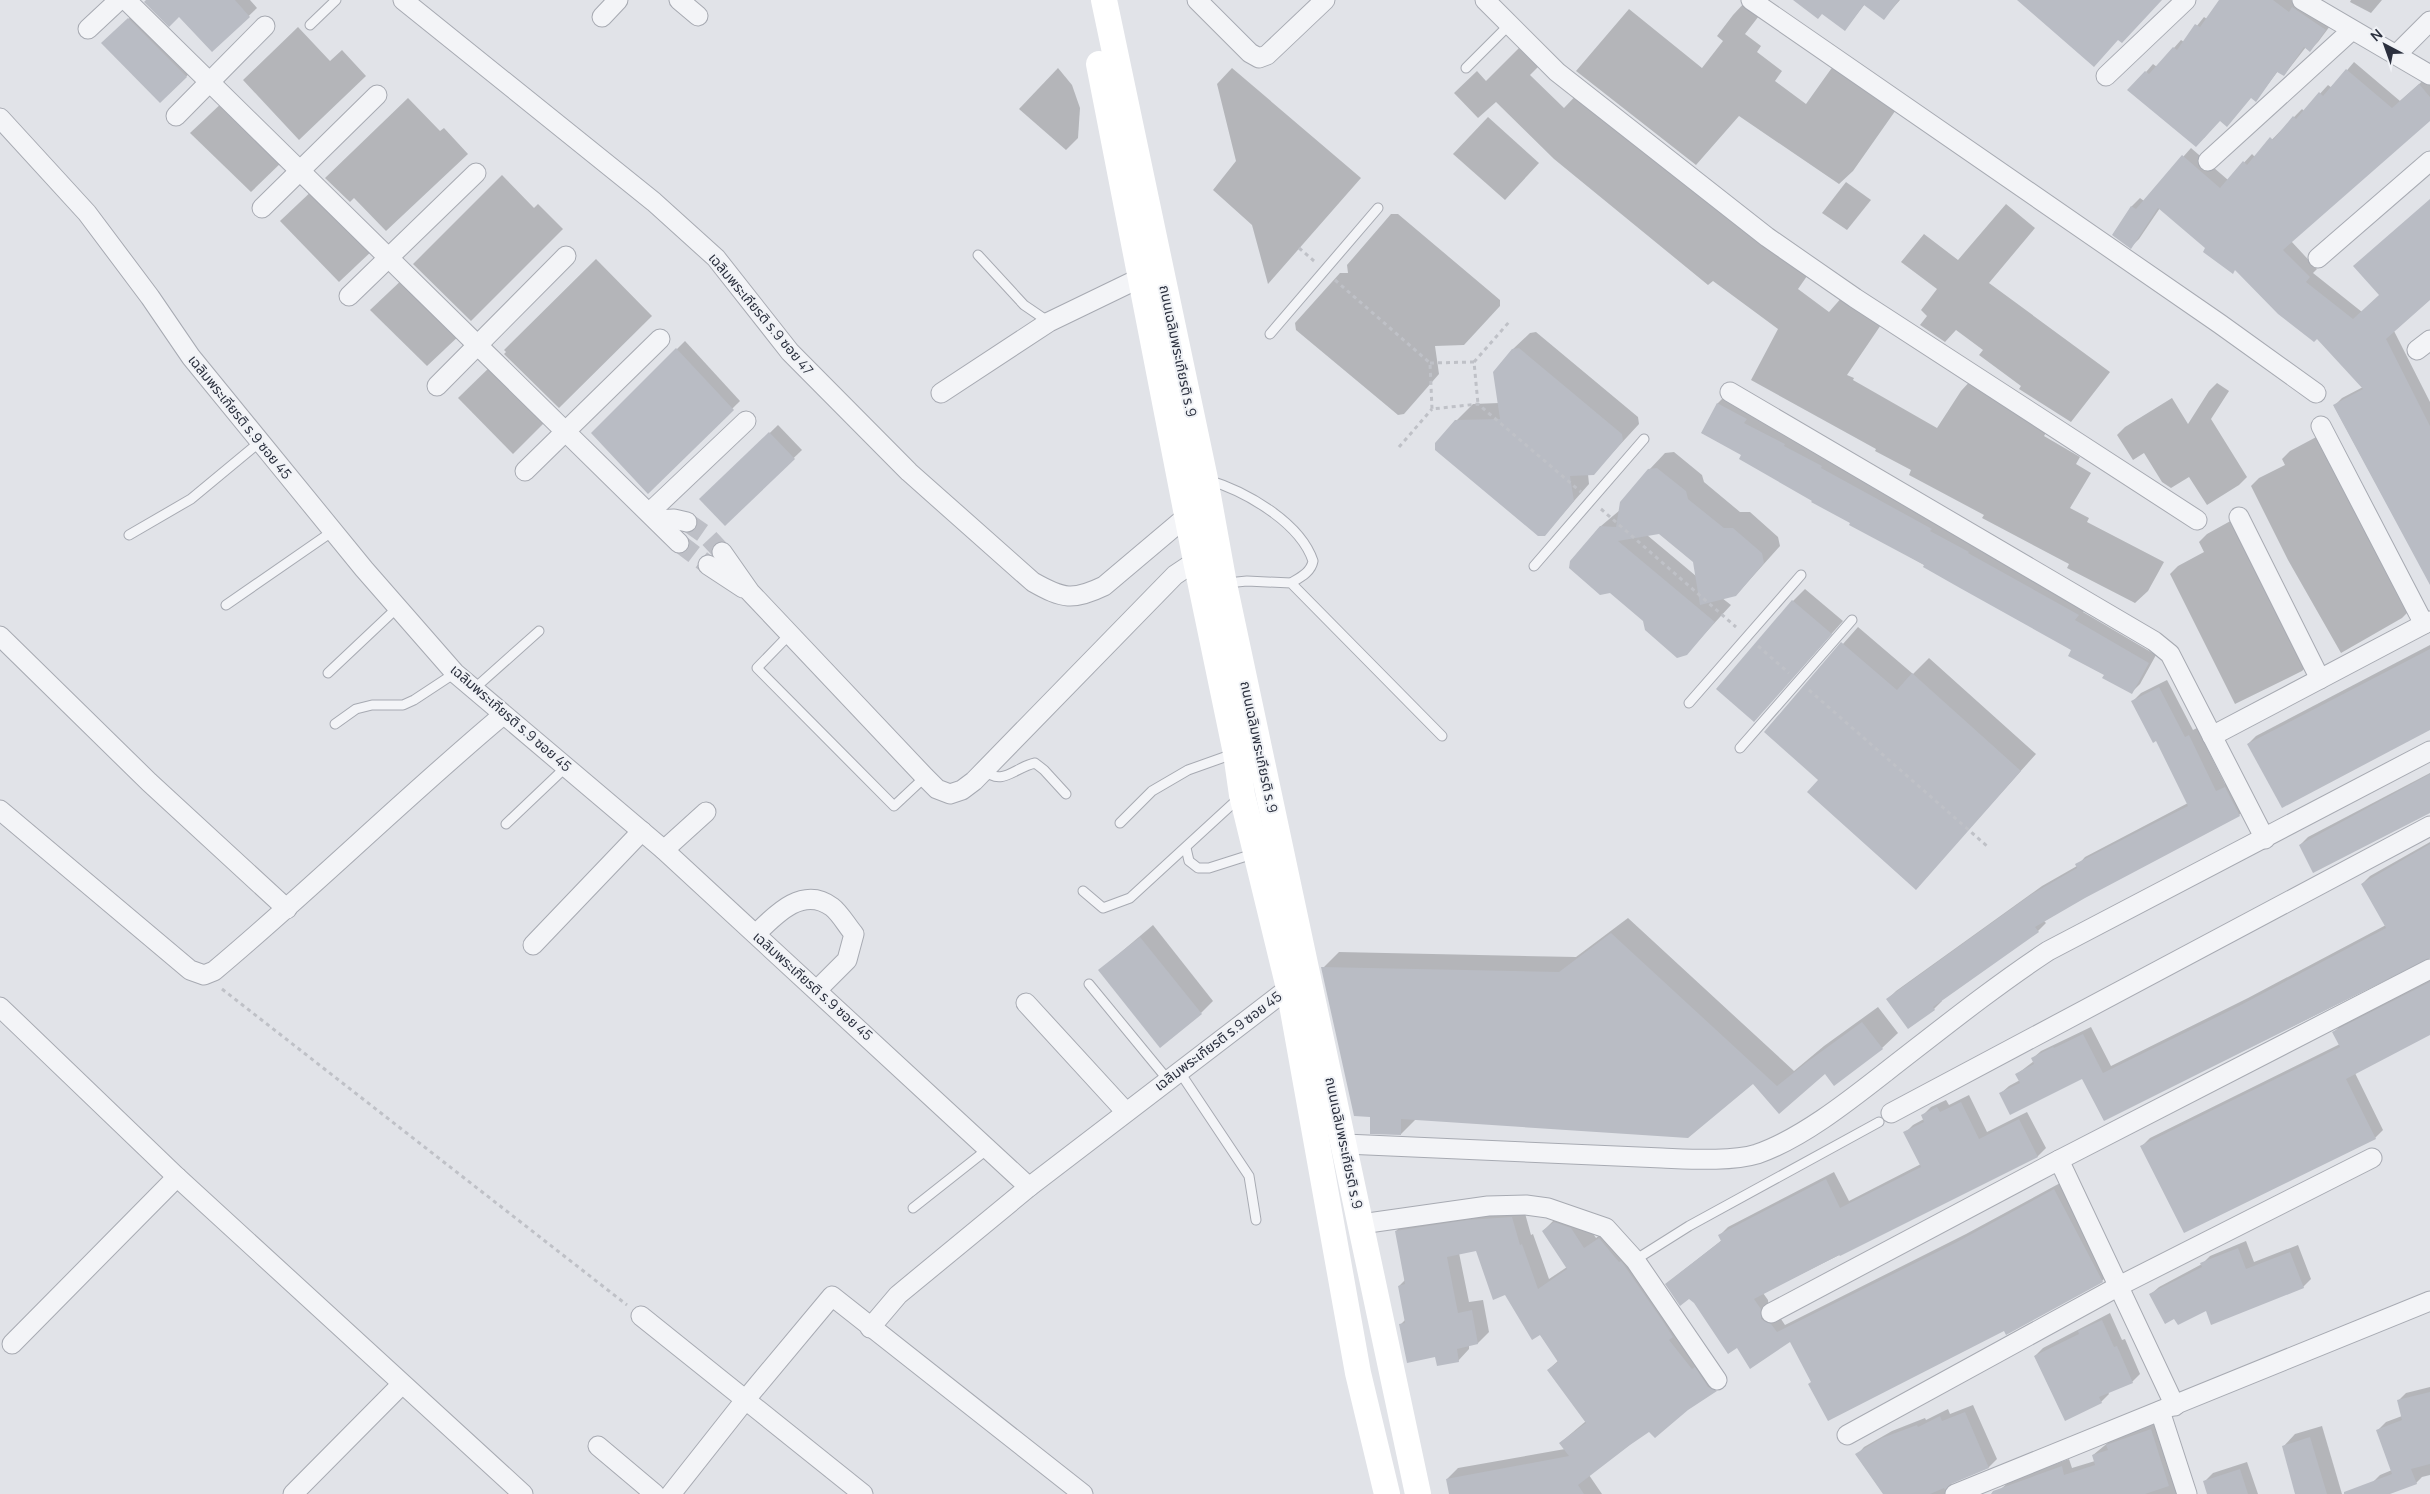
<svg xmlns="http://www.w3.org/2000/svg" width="2430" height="1494" viewBox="0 0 2430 1494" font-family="Manrope,'Noto Sans Thai',sans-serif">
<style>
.shadow{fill:#0003;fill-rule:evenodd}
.building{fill:#b9bcc4}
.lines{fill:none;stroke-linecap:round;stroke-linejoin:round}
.street-tunnel{stroke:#bdbfc6;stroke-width:19;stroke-dasharray:19 9;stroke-linecap:butt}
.lane-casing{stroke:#a7aab2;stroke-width:11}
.street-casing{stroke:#a7aab2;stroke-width:21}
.path{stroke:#bfc1c7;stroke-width:3;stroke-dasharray:4 4;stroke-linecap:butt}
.lane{stroke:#f3f4f7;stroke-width:9}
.street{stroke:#f3f4f7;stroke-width:19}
.secondary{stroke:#fff;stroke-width:26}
.labels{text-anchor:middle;stroke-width:4;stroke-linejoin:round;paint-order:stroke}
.street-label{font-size:14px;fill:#2b303e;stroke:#f0f2f6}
</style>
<rect width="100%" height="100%" fill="#e1e3e8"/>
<g class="shadow">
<path d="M148,0h102l7,8 -45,43 -33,-35z"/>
<path d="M1795,0h105l-16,18 -19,-14 -20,25 -22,-16z"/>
<path d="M2220,0h71l42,22 -15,20 -8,8 -4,-3 -22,28 -6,-4 -22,29 -5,-3 -31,22 -16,19 -58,-66 7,-8 4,3 24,-27 3,2 20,-25 3,2z"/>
<path d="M2351,0h31l-11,13 -21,-11z"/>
<path d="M1746,1l16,11 -17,22 16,12 -4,6 25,19 -7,10 31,23 25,-35 14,-14 60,42 -52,74 -14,13 -100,-68 -43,49 -120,-94 53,-62 73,59 21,-27 -6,-5 16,-21z"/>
<path d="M137,11l57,58 -34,33 -57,-59z"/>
<path d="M298,27l32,34 12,-11 24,26 -67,64 -56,-60z"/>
<path d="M1530,37l19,19 -19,19 34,33 21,-22 229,180 -16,23 31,23 21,-24 39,25 -42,62 7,3 -1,2 84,48 24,-37 12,-13 81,42 -10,16 36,21 -4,7 15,9 -21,35 19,10 -2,4 77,40 -16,29 -13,12 -68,-35 2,-4 -87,-46 2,-3 -75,-40 2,-5 -36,-19 1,-2 -125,-69 27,-51 -65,-48 -5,4 -154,-126 -58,-57 -18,16 -24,-25 23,-22 9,10z"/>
<path d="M2354,62l46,39 27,-24 3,3v40l-139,121 26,28 -4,4 49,39 18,-17 50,-94v98l-36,32 36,71v181l-96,-177 8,-8 21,-11 -46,-50 -157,-129 -21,31 -8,8 -18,-12 19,-29 8,-8 4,3 47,-53 37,32 24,-26 3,3 47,-48 2,2 24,-26 4,3z"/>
<path d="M1058,68l14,17 8,23 -2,30 -12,12 -47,-41z"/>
<path d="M1232,68l129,110 -93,106 -16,-59 -39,-35 23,-29 -19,-77z"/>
<path d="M408,98l32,33 4,-3 24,26 -82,77 -32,-33 -4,4 -25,-24z"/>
<path d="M225,100l60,59 -34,33 -61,-59z"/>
<path d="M1488,117l51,46 -34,37 -52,-46z"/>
<path d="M502,175l32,33 4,-4 25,25 -92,92 -58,-57z"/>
<path d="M1846,182l25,18 -24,30 -25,-17z"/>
<path d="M316,187l58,62 -35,33 -59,-61z"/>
<path d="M2006,204l29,24 -46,55 121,89 -39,50 -52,-33 2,-3 -42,-31 4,-5 -27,-20 -11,12 -25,-17 7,-9 -6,-6 16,-21 -36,-27 23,-28 34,26z"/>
<path d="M1391,214h7l102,86v6l-36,39 -29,1 4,28 -35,40 -6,1 -102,-85 -1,-7 45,-50h8l-1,-8z"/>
<path d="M596,259l56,57 -93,92 -55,-54 2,-2 -2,-2z"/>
<path d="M406,276l56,57 -35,33 -57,-56z"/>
<path d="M1536,332l102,85 1,7 -46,50h-5l1,10 -44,50 -89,-113 17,-17 26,-1 14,-54 17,-16z"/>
<path d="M685,341l55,60 -92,91 -55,-59z"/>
<path d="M495,362l55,55 -37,37 -55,-56z"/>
<path d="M2217,383l12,8 -18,28 36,58 -8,8 -32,20 -18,-28 -18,11 -9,-6 -18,-29 -11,7 -16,-25 8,-8 47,-29 16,26 21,-33z"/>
<path d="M1726,395l360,211 -3,6 73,43 -16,29 -8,8 -59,-42 -222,-127 -108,-69 -41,-21 16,-30z"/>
<path d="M778,425l24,25 -77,74 -24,-25z"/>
<path d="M2320,435l90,175 -8,8 -61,35 -53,-93 -37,-74 8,-8 26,-13 -3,-6 8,-8z"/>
<path d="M1674,452l28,23 2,7 36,30h10l28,25 2,9 -44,49 -14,3 9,7 -45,49 -42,-34 -43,-94 19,-16 29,-40 16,-17zM1660,533l34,28 2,15 -49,-41z"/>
<path d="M2234,519l76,144 -8,8 -67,33 -65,-130 8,-8 26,-14 -5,-10 8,-8z"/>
<path d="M1805,589l38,32 -89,100 39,-120z"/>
<path d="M1858,627l55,47 16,-16 107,96 -120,134 -96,-108 -55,-48z"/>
<path d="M2430,645v84l-182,15 8,-8z"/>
<path d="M2167,680l26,50 4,-2 28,56 8,-4 14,27 -8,8 -155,82 -40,24 2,2 -8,8 -97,68 1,2 -8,8 -25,18 -21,-28 8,-8 146,-105 35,-20 8,-9 103,-54 -31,-64 -24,-38 8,-8z"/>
<path d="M2430,773v36l-130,36 8,-8z"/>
<path d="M2430,842v116l-326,162 -22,-43 -81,16 8,-7 11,-6 -3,-6 17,-13 -1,-3 8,-7 50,-24 20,39 137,-68 138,-73 -24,-41 8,-8z"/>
<path d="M1628,918l166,153 30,-25 54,-39 20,26 -16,15 -57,25 -46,39 -25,-30 -338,37 -15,15 -30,-19 -48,-147 16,-16 237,5z"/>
<path d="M1153,925l60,76 -12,12 -101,-43z"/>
<path d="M2430,979v54l-75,40 28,57 -8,8 -233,8 8,-8 190,-94 -6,-12 8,-8z"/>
<path d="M1969,1095l18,37 40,-20 19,36 -8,8 -275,137 5,7 1,11 10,5 6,9 181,-91 96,-52 48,91 -8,8 -97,48 -193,53 -21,-41 -54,5 -42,-44 -20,-25 47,-37 -2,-5 8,-8 106,-55 15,29 72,-37 -16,-31 8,-8 11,-6 -1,-4 8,-8 15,-7 3,5z"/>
<path d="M1523,1206l8,29 2,-1 16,45 18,-12 -24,-36 11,-11 28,-3 14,21 15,-11 108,149 8,4 -11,10 -28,19 -39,21 -60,45 13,19h-152l-3,-15 11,-11 107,-19 -5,-6 26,-22 -38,-51 11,-10 -82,-110 -18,3 10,49 14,-2 6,32 -11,11 -9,2v4l-11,12 -22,-5 -35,-32 5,-5 -7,-33 6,-6 -9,-49 12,-11z"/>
<path d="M2246,1241l8,21 44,-17 13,34 -8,8 -128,30 -24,-23 8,-7 43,-23 8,-8z"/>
<path d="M2110,1313l12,27 3,-1 15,35 -8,8 -24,10 1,2 -8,8 -66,-46 8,-8z"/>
<path d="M2430,1387v88l-8,2 -6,6 -30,11h-10l-4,-11 8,-8 12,-5 -14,-40 8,-8 16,-6 -4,-15 8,-8z"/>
<path d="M1973,1405l24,54 -8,8 -36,14 -2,3 5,10h-72l-27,-39 7,-8 28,-16 33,-13 1,2 22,-11 2,5z"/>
<path d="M2159,1422l23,72h-178l-2,-6 8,-7 59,-22 3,9 23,-7 -2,-6 22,-18z"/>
<path d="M2322,1426l20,68h-45l-14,-47 12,-13z"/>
<path d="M2247,1462l11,32h-49l-4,-13 8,-8z"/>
</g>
<g class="building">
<path d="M146,0h89l15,17 -38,35 -33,-35 -10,10 -25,-25z"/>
<path d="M1793,0h106l-15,20 -20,-15 -19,26 -23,-17 -4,5z"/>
<path d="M2017,0h145l-40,43 -4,-3 -24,27z"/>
<path d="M2219,0h54l16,12 3,-5 34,23 -16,22 -6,-5 -20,29 -7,-4 -21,30 -5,-4 -24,29 -7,-6 -24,26 -69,-57 18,-19 4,3 24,-27 4,3 18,-26 5,3z"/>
<path d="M128,18l59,59 -27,26 -59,-60z"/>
<path d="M2346,69l46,39 27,-24 11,13v24l-147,129 27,27 -4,5 47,37 26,-24 -26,-29 77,-67v101l-44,39 44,87v159l-97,-180 30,-16 -46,-50 -3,3 -36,-28 -43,-44 -2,4 -30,-22 2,-4 -47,-40 -27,41 -19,-14 19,-29 5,3 46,-54 38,33 23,-27 4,4 23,-28 3,3 20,-24 3,3 23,-27 4,4z"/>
<path d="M676,348l58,62 -86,84 -57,-61z"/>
<path d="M1519,348l103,86 1,7 -29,34 -24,1 4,25 -29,35h-7l-103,-86v-7l20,-23 45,-1 -7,-47 19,-23z"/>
<path d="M1717,403l30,16 -3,4 41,21 -1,2 38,20 -1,2 111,61 -2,2 39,21 -1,1 111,62 -4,5 74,43 -17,31 -30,-16 2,-3 -36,-19 3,-6 -111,-62 -37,-21 1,-2 -75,-40 1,-2 -39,-21 1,-1 -73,-42 2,-4 -40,-22z"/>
<path d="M769,432l26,27 -70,67 -26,-27z"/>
<path d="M1657,468l29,23 2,8 36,29h9l29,25 2,10 -28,33 -36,9 -7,-43 -34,-28 -41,7 97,81 -28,33 -10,3 -32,-28 -2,-9 -33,-28 -10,2 -31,-27 1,-7 30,-35 16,1 4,-25 28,-33z"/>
<path d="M1792,600l40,34 -78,88 -38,-33z"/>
<path d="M1841,642l56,48 15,-17 109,98 -105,119 -109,-98 11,-12 -54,-48z"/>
<path d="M2430,649v81l-148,78 -35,-64z"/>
<path d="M2159,687l26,50 4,-2 27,56 9,-4 15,29 -155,82 -50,29 4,5 -106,75 2,3 -27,19 -22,-30 146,-105 45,-26 -2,-4 113,-58 -32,-65 -3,2 -22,-42z"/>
<path d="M2430,774v39l-117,60 -14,-28z"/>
<path d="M2430,844v114l-326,163 -22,-42 -72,36 -11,-22 21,-10 -5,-9 19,-10 -3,-6 22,-11 1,1 29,-14 20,39 136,-67 147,-78 -25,-44z"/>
<path d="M1611,933l166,153 30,-24 55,-40 21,27 -49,37 -9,-12 -46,40 -26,-30 -65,54 -287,-19v16l-31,-1v-17l-16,-1 -33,-149 238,5z"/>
<path d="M1140,937l62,77 -42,34 -62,-78z"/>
<path d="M2430,982v53l-84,44 30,60 -192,94 -44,-87 200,-99 -8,-15z"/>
<path d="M1961,1102l18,37 40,-20 19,38 -198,99 -1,-1 -85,44 7,10v10l10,5 6,8 180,-90 97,-53 49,93 -97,53 -2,-4 -176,90 -20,-37 3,-2 -21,-40 -40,27 -13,-21 -9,6 -34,-51 -5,-4 -9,7 -15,-22 56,-43 -3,-6 108,-56 14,29 81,-41 -18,-35 21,-10 -3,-7 16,-8 3,5z"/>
<path d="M1512,1217l8,28 2,-1 16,45 29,-20 -25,-38 12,-9 17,6 13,20 15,-10 20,24 2,-1 3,4 38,55 11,17 -4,3 23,29 3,-2 13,20 9,4 -29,19 -33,28 -6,-6 -19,13 -52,40 6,9h-135l-3,-15 123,-23 -10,-13 27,-20 -39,-53 11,-8 -18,-27 -8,5 -27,-45 -12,5 -17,-49 -29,6 11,56 14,-3 6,34 -21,5 2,13 -22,4 -2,-9 -28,6 -8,-39 6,-1 -7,-37 7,-2 -10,-53 72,-11z"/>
<path d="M2238,1248l8,21 44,-17 14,36 -93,37 -5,-14 -28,14 -4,-6 -9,5 -16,-30 53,-27 -2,-4z"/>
<path d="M2102,1320l12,27 3,-1 16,37 -34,14 3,6 -37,18 -31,-65 45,-22 -1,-3z"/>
<path d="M2430,1392v72l-19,5 6,15 -27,10h-46v-2l48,-18 -16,-44 26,-10 -5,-20z"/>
<path d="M1965,1412l24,56 -38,16 -6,6 -1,-2 -14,6h-47l-28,-40 27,-16 35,-13 1,2 22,-11 2,5z"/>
<path d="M2151,1429l18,57 -24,8h-154l2,-3 69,-25 2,9 31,-10 -3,-10 16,-5 -2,-5z"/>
<path d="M2310,1437l17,57h-32l-13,-48z"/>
<path d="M2240,1469l8,25h-41l-4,-13z"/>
</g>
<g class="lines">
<g class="street-tunnel">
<path d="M687,522l20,14 15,16"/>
<path d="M679,543l29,22"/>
</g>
<g class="lane-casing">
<g id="lane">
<path d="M310,25l26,-25"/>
<path d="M1466,68l43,-43"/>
<path d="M978,255l46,50 25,17"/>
<path d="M1270,334l108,-126"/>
<path d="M1208,480c37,11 92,42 105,81 -2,11 -12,16 -22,22"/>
<path d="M129,535l62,-36 70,-58"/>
<path d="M1534,566l110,-127"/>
<path d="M1227,583l20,-2 44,2 151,153"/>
<path d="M226,605l107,-74"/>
<path d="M790,634l-33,34 137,138 31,-29"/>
<path d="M328,673l70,-66"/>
<path d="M475,688l64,-57"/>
<path d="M1689,703l112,-128"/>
<path d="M335,724l21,-15 16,-4h31l11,-5 41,-27"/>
<path d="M1740,748l112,-128"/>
<path d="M984,769c17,19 31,-2 51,-6l9,7 22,24"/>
<path d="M1120,823l32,-32 36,-21 45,-16"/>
<path d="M506,824l61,-58"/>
<path d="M1186,848l3,13 9,7h11l44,-14"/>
<path d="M1083,891l20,17 27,-10 110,-101"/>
<path d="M1089,984l79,96"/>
<path d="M1179,1071l70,105 7,44"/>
<path d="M913,1208l76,-60"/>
<path d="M1635,1260l54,-34 190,-104"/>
</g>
</g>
<g class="street-casing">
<g id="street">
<path d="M126,0l553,543"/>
<path d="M403,0l251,202 62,56 74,94 119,120 124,110c30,17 40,19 71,4l83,-70"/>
<path d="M679,0l19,16"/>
<path d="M1197,0l53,53 9,5 8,-3 58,-55"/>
<path d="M1485,0l72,72 210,165 88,61 342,222"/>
<path d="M1751,0l469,324 96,69"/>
<path d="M2302,0l128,75"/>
<path d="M602,17l16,-17"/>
<path d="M88,29l31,-29"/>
<path d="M2396,55l34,-34"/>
<path d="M2106,76l80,-76"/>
<path d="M176,116l89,-90"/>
<path d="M0,118l87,95 63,84 41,60 173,212 91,104 209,177 365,337"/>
<path d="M2208,161l144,-131"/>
<path d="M262,208l115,-113"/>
<path d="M2318,258l112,-97"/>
<path d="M349,296l127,-123"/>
<path d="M2417,350l13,-10"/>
<path d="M437,386l129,-130"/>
<path d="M1730,392l424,249 16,13 95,185"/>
<path d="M941,393l108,-71 91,-44"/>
<path d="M2321,426l103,198"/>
<path d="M525,471l135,-132"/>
<path d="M649,513l97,-92"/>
<path d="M2239,517l81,162"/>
<path d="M656,520l18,-1 13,3"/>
<path d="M722,552l28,40 175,185 12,12 13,5 12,-4 12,-9 201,-206 21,-14"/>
<path d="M708,565l35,23"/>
<path d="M0,636l149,146 138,127"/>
<path d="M2212,736l218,-115"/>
<path d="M0,810l190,160 14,5 10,-4c99,-83 190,-173 289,-256"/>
<path d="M664,850l42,-38"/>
<path d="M756,934c19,-19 47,-49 76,-27 8,6 15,19 22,27l-7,26 -30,30"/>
<path d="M533,945l109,-114"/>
<path d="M1026,1003l100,109"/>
<path d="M0,1007l177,170 346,317"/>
<path d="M1891,1113l539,-287"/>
<path d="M1345,1144l317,14c27,1 69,4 95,-4 44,-15 93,-54 130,-83 53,-41 105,-83 161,-120l382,-200"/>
<path d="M2059,1160l371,-191"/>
<path d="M1361,1224l127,-18 38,-1 22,3 58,20 29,32 82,120"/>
<path d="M1771,1313l288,-153 116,246"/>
<path d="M641,1316l222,178"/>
<path d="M870,1328l28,-33 131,-108 260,-199"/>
<path d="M12,1344l165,-167"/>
<path d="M2160,1411l27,83"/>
<path d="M1847,1435l272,-149 253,-128"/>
<path d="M598,1446l57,48"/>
<path d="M293,1494l109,-110"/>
<path d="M671,1494l75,-95 86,-103 251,198"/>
<path d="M1955,1494l475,-193"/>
</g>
</g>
<g class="path">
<path d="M1299,248l15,13"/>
<path d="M1335,280l95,83 2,46 46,-5 103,88"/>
<path d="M1474,362l35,-40"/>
<path d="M1430,363l44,-1 4,42"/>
<path d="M1399,447l33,-38"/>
<path d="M1601,509l135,118"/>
<path d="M1758,646l31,27"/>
<path d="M1809,690l178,156"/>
<path d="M222,989l405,316"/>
</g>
<use href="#lane" class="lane"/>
<use href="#street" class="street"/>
<g class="secondary">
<path d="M1104,0l101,479 19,105 194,910"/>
<path d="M1099,64l97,497 40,192 6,42 47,193 69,385 29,121"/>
</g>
</g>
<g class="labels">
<g class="street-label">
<text transform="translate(761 314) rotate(50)" y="5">เฉลิมพระเกียรติ ร.9 ซอย 47</text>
<text transform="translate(1178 351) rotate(78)" y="5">ถนนเฉลิมพระเกียรติ ร.9</text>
<text transform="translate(240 417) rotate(51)" y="5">เฉลิมพระเกียรติ ร.9 ซอย 45</text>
<text transform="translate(511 718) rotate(41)" y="5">เฉลิมพระเกียรติ ร.9 ซอย 45</text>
<text transform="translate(1259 747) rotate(78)" y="5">ถนนเฉลิมพระเกียรติ ร.9</text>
<text transform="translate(813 986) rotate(42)" y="5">เฉลิมพระเกียรติ ร.9 ซอย 45</text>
<text transform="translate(1218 1041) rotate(-37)" y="5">เฉลิมพระเกียรติ ร.9 ซอย 45</text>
<text transform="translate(1344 1143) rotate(78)" y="5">ถนนเฉลิมพระเกียรติ ร.9</text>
</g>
</g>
<g transform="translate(2385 45) rotate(319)" stroke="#f0f2f6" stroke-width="4" paint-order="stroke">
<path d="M0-4L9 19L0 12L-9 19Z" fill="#2b303e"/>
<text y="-8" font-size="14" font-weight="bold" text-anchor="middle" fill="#2b303e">N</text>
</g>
</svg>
